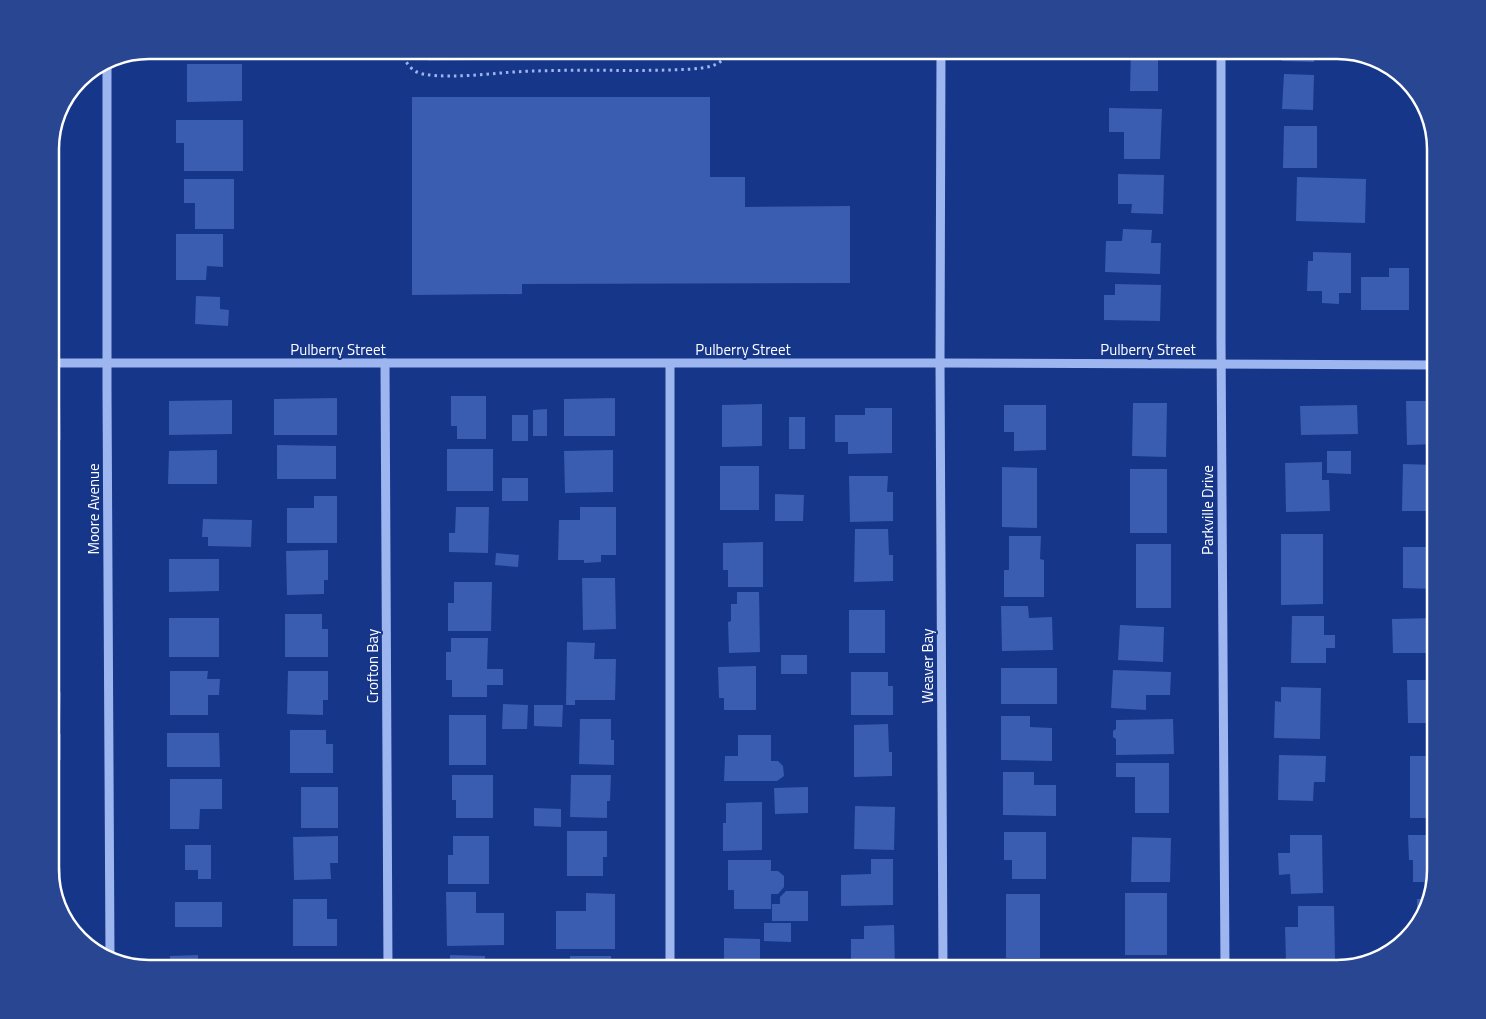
<svg xmlns="http://www.w3.org/2000/svg" width="1486" height="1019" viewBox="0 0 1486 1019" font-family="'Titillium Web',sans-serif">
<style>
.green{fill:#284ea8}
.building{fill:#3a5cb1}
.lines{fill:none;stroke-linecap:round;stroke-linejoin:round}
.path{stroke:#9eb6ef;stroke-width:3;stroke-dasharray:2.5 4;stroke-linecap:butt}
.minor{stroke:#9eb6ef;stroke-width:9}
.labels{text-anchor:middle;stroke-width:4;stroke-linejoin:round;paint-order:stroke}
.street-label{font-size:15px;fill:#fff;stroke:#16368a}
.rim{fill:none;stroke:#fff;stroke-width:2.5}
</style>
<rect width="100%" height="100%" fill="#16368a"/>
<path class="green" d="M427,50h113v9l-112,2z"/>
<g class="building">
<path d="M184,50h46v9l-46,1z"/>
<path d="M1131,50h27v41h-28z"/>
<path d="M1282,50h33l-1,12 -32,-1z"/>
<path d="M187,64h55v37l-55,1z"/>
<path d="M1284,74l30,1 -1,35 -31,-1z"/>
<path d="M412,97h298v80h35v30l105,-1v77l-328,1v10l-110,1z"/>
<path d="M59,108v23h-6l5,-20z"/>
<path d="M1109,108l53,1 -2,50h-36v-27h-15z"/>
<path d="M176,120h67v51h-59v-28h-8z"/>
<path d="M1284,126h33v42h-34z"/>
<path d="M50,149h8l1,50h-9z"/>
<path d="M1118,174l46,1 -1,39 -32,-1 1,-9h-14z"/>
<path d="M1297,177l69,2 -1,44 -69,-2z"/>
<path d="M184,179h50v50h-39v-26h-11z"/>
<path d="M50,217h3l1,49h-4z"/>
<path d="M1123,229l29,1 -1,13h10l-1,31 -55,-2 1,-31h16z"/>
<path d="M176,234h47v33l-16,-1 -1,14h-30z"/>
<path d="M1313,252l38,1v40h-12v11l-17,-1v-12h-15l1,-30h5z"/>
<path d="M1389,268h20v42h-48v-33h28z"/>
<path d="M1429,268l7,1v40h-8z"/>
<rect x="50" y="283" width="8" height="35"/>
<path d="M1115,284l46,1 -1,36 -56,-1v-25h11z"/>
<path d="M196,296l24,1v12l9,1 -1,16 -33,-2z"/>
<path d="M451,396h35v43h-29v-13h-6z"/>
<path d="M337,398v37h-63v-36z"/>
<path d="M615,398v38h-51v-37z"/>
<path d="M232,400v34l-63,1v-34z"/>
<path d="M50,401h10l1,39h-11z"/>
<path d="M1406,401h30v43l-29,1z"/>
<path d="M1133,403h34l-1,54 -34,-1z"/>
<path d="M762,404v42l-40,1v-42z"/>
<path d="M1004,405h42v45l-32,1v-19h-10z"/>
<path d="M1357,405l1,29 -57,1 -1,-29z"/>
<path d="M865,408h27v45l-44,1v-12h-13v-27h30z"/>
<path d="M547,409v27h-14v-26z"/>
<rect x="512" y="415" width="16" height="26"/>
<rect x="789" y="417" width="16" height="32"/>
<path d="M277,445l59,1v33h-59z"/>
<rect x="447" y="449" width="46" height="42"/>
<path d="M217,450v34h-49l1,-33z"/>
<path d="M613,450v42l-48,1 -1,-42z"/>
<path d="M1327,451h24v23l-24,-1z"/>
<path d="M50,462h5v18h5v28h-10z"/>
<path d="M1322,462v18h7l1,31 -44,1 -1,-49z"/>
<path d="M1403,464l33,1v46h-34z"/>
<rect x="720" y="466" width="39" height="44"/>
<path d="M1002,467l35,1v60l-35,-1z"/>
<rect x="1130" y="469" width="37" height="64"/>
<path d="M849,476h39l-1,16h6v29l-43,1z"/>
<rect x="502" y="478" width="26" height="23"/>
<path d="M775,494l29,1 -1,26h-28z"/>
<path d="M314,496h23v47h-50v-35h27z"/>
<path d="M456,507h33l-1,46 -39,-1v-19h6z"/>
<path d="M580,507h36v48h-15v7l-17,1v-3h-26l1,-40h21z"/>
<path d="M203,519l49,1 -1,27 -43,-1v-9h-6z"/>
<path d="M50,529h4v18h5l1,28h-10z"/>
<path d="M855,529h33l1,26h4v26l-39,1z"/>
<path d="M1281,534h42v70l-42,1z"/>
<path d="M1009,536h32l-1,23 4,1v37h-40v-27h5z"/>
<path d="M763,542v45h-35v-17h-5v-27z"/>
<rect x="1136" y="544" width="35" height="64"/>
<path d="M1403,547h33v42l-33,-1z"/>
<path d="M328,550v30h-4v14l-37,1 -1,-44z"/>
<path d="M496,553l23,2 -1,12 -23,-2z"/>
<path d="M169,559h50v32l-50,1z"/>
<path d="M582,578h33l1,51 -33,1z"/>
<path d="M454,582h38l-1,49h-43v-28h6z"/>
<path d="M737,592h22l1,60 -31,1 -1,-31 3,-1v-17h6z"/>
<path d="M1001,606h27l1,12 23,-1 1,33 -51,1z"/>
<rect x="849" y="610" width="36" height="43"/>
<path d="M285,614h37v15h6v28h-43z"/>
<path d="M1292,616h32v19h11v13h-9v15h-35z"/>
<rect x="169" y="618" width="50" height="39"/>
<path d="M1436,618v35h-43l-1,-34z"/>
<path d="M1120,625l44,2 -1,35 -45,-2z"/>
<rect x="50" y="626" width="9" height="27"/>
<path d="M451,638h37l-1,31h16v16h-16v12h-35v-17h-6v-28h5z"/>
<path d="M567,642l28,1 -1,16h22l-1,41h-40v5h-9z"/>
<rect x="781" y="655" width="26" height="19"/>
<path d="M756,666v44h-32v-12h-5l-1,-31z"/>
<rect x="1001" y="668" width="56" height="36"/>
<path d="M1113,670l58,2 -1,23h-24v15l-35,-2z"/>
<path d="M170,671h38l-1,8h13l-1,16h-11v20h-38z"/>
<path d="M288,671h40v29h-5v15l-36,-1z"/>
<path d="M851,672h37v14h5v29h-42z"/>
<path d="M50,674h4l-1,18h8l-1,30 -10,-1z"/>
<path d="M1407,680h29v43h-28z"/>
<path d="M1281,687l40,1 -1,51 -46,-1 1,-37 6,1z"/>
<path d="M503,704l25,1 -1,24h-25z"/>
<path d="M534,705h29l-1,22 -28,-1z"/>
<rect x="449" y="715" width="37" height="50"/>
<path d="M1001,716h29v11l22,1v33l-51,-1z"/>
<path d="M580,719h31v21h3v25l-35,-1z"/>
<path d="M1173,719l1,35 -58,1v-16l-3,-2v-6l3,-2v-9z"/>
<path d="M888,724l1,28h3v24l-38,1v-52z"/>
<path d="M290,730h36v14h7v29h-43z"/>
<path d="M167,733h52l1,34h-53z"/>
<path d="M50,734h11v26h-5v17h-6z"/>
<path d="M738,735h33v26h7l5,5 1,10 -7,5h-53l1,-25h13z"/>
<path d="M1279,755l47,1 -1,26h-11l-1,19 -35,-1z"/>
<rect x="1410" y="756" width="26" height="62"/>
<path d="M1116,763h53v50h-34v-36h-19z"/>
<path d="M1003,772h31v13h22v31l-53,-1z"/>
<path d="M452,775h41v43h-37v-18h-4z"/>
<path d="M571,775h40l-1,26h-3v17l-37,-1z"/>
<path d="M170,779h52v30h-22l-1,20h-29z"/>
<rect x="301" y="787" width="37" height="41"/>
<path d="M808,787v26l-33,1 -1,-26z"/>
<path d="M762,802v48l-39,1v-28h3v-20z"/>
<path d="M855,806l40,1 -1,43 -40,-1z"/>
<path d="M534,808l27,1v18l-27,-1z"/>
<path d="M50,811h10v24h-7v18h-3z"/>
<path d="M567,831h40v26h-4v19h-36z"/>
<path d="M1004,832h42v47h-34v-19h-8z"/>
<path d="M1290,835h32l1,58 -32,1 -1,-20 -11,1 -1,-22h12z"/>
<path d="M1408,835h28v35l-4,12h-19v-22h-4z"/>
<path d="M338,836v27h-8l1,16 -37,1 -1,-43z"/>
<path d="M453,836h36v48h-41v-29h5z"/>
<path d="M1132,837l39,1 -1,44h-39z"/>
<path d="M185,845h26v34h-13v-9h-13z"/>
<path d="M871,859h22v46l-52,1v-31l30,-1z"/>
<path d="M728,860h43v11h7l6,5v11l-6,7h-7v15h-37v-19h-6z"/>
<path d="M50,868h11v28h-5l-6,-20z"/>
<path d="M786,891h22v30h-36v-17h8v-7z"/>
<path d="M446,892h30v21h28v32l-57,1z"/>
<path d="M586,893l29,1v55h-59v-38h30z"/>
<rect x="1125" y="893" width="42" height="62"/>
<rect x="1006" y="894" width="34" height="64"/>
<path d="M293,899h34v20h10v27h-44z"/>
<path d="M1417,899h10l-10,28z"/>
<rect x="175" y="902" width="47" height="25"/>
<path d="M1298,906h36l1,54 -49,1 -1,-34h13z"/>
<path d="M764,923h27v19l-27,-1z"/>
<path d="M894,925l1,44h-44v-30h13v-13z"/>
<path d="M724,938l36,1v30h-36z"/>
<path d="M198,955v14h-28v-13z"/>
<path d="M450,955l35,1v13h-35z"/>
<rect x="570" y="956" width="41" height="13"/>
<path d="M1059,965v4h-54v-3z"/>
<rect x="1133" y="967" width="40" height="2"/>
</g>
<g class="lines">
<path class="path" d="M402,50c2,11 9,22 21,24 34,6 79,-3 114,-3 52,-2 104,1 156,-2 19,-2 27,-3 38,-19"/>
<g class="minor">
<path d="M941,50l-1,313 3,606"/>
<path d="M1221,50v289l4,630"/>
<path d="M107,60v329l3,568"/>
<path d="M50,363h890l496,2"/>
<path d="M385,363l3,606"/>
<path d="M670,364v605"/>
</g>
</g>
<g class="labels">
<g class="street-label">
<text x="338" y="355">Pulberry Street</text>
<text x="743" y="355">Pulberry Street</text>
<text x="1148" y="355">Pulberry Street</text>
<text transform="translate(94 509) rotate(-90)" y="5">Moore Avenue</text>
<text transform="translate(1208 510) rotate(-90)" y="5">Parkville Drive</text>
<text transform="translate(373 666) rotate(-90)" y="5">Crofton Bay</text>
<text transform="translate(928 666) rotate(-90)" y="5">Weaver Bay</text>
</g>
</g>
<path d="M0 0H1486V1019H0ZM149 59H1337A90 90 0 0 1 1427 149V870A90 90 0 0 1 1337 960H149A90 90 0 0 1 59 870V149A90 90 0 0 1 149 59Z" fill="#294693" fill-rule="evenodd"/>
<path class="rim" d="M149 59H1337A90 90 0 0 1 1427 149V870A90 90 0 0 1 1337 960H149A90 90 0 0 1 59 870V149A90 90 0 0 1 149 59Z"/>
</svg>
